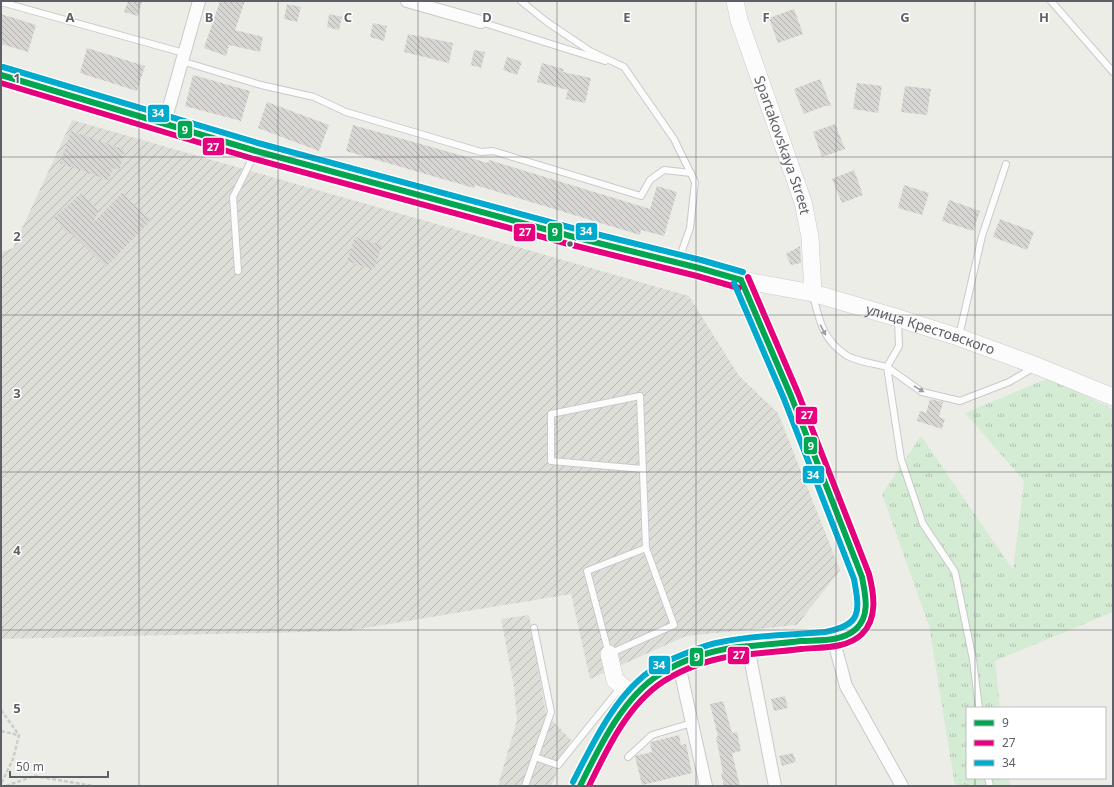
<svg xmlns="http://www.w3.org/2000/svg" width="1114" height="787" viewBox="0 0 1114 787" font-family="'Noto Sans',sans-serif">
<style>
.industrial{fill:url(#industrial-furrows)}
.grass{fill:url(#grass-tufts)}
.building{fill:url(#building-back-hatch)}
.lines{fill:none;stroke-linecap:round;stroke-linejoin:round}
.lane-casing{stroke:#c9cac8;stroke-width:8}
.street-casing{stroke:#c9cac8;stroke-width:14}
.secondary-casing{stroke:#cacaca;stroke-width:18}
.path{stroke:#c9cecb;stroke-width:2.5;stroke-dasharray:4 2;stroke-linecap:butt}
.lane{stroke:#fcfcfc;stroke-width:6}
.street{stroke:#fcfcfc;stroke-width:12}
.secondary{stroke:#fcfcfc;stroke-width:17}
.bus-1-casing{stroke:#fff;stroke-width:9}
.bus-2-casing{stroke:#fff;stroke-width:9}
.bus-3-casing{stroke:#fff;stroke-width:9}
.bus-1{stroke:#00a651;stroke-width:6}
.bus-2{stroke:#e5007d;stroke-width:6}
.bus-3{stroke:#00a9ce;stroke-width:6}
.oneway{fill:#9d9ea2}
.grid{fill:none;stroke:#5d6066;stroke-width:1;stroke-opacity:0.55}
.bus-dot{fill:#5d6066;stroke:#fff;stroke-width:1.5}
.labels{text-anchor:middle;stroke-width:3;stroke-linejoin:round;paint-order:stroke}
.street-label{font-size:14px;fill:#5d6066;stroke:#fff}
.grid-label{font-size:13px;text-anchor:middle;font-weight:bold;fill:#5d6066;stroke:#fff;stroke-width:3;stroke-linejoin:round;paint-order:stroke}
.line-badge{stroke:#fff;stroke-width:1.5}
.badge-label{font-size:11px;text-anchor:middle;font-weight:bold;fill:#fff}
</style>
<defs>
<pattern id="industrial-furrows" width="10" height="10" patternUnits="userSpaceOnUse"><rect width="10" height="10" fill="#deded9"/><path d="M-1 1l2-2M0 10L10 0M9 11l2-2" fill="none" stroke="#b7b7b4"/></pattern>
<pattern id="grass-tufts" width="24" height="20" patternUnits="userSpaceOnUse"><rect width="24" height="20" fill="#d4ebd4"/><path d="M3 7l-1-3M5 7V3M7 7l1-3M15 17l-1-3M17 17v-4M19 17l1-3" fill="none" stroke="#afc2b0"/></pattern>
<pattern id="building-back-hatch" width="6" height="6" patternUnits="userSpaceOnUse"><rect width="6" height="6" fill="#d7d6d3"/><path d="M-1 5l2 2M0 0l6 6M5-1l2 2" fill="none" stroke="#b2b1af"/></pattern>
</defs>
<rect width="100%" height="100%" fill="#edede8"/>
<g class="industrial">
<path d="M72,120l617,176 50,80 39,37 62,157 -43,55 -111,11 -96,43 -19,-85 -224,37 -346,8v-387l12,-4z"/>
<path d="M529,615l17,99 25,26 -20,46h-53l19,-66 -3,-33 -13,-68z"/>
</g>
<path class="grass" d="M1049,378l64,31v203l-118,49 5,47h-33v70h42l1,8h-55l-26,-160 -47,-132 39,-58 92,134 11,-89 -59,-68z"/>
<g class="building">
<path d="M128,1h14l-4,15 -14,-4z"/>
<path d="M220,1h25l-10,29 28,7 -3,15 -31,-7 -3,11 -22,-8z"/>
<path d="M287,4l14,3 -4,15 -13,-3z"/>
<path d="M794,9l9,25 -25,9 -9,-25z"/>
<path d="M1,14l35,11 -8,27 -27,-8z"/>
<path d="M329,14l13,3 -3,13 -12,-3z"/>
<path d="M373,23l14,3 -3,15 -14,-4z"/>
<path d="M408,34l45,9 -4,20 -45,-11z"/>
<path d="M87,48l58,18 -8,25 -57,-18z"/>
<path d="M474,50l11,2 -4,16 -10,-3z"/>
<path d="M507,57l15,5 -5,13 -14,-5z"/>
<path d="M542,63l22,6 -1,3 28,6 -6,25 -19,-4 2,-9 -31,-8z"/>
<path d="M193,75l57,16 -9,30 -56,-15z"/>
<path d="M820,79l11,27h-6l-21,8 -10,-25z"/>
<path d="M857,83l25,3 -4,27 -25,-4z"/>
<path d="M905,86l26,3 -4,26 -26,-3z"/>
<path d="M267,102l62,23 -10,26 -61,-23z"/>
<path d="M835,124l10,25 -23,8 -9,-25z"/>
<path d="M353,125l135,38 1,-3 161,49 7,-23 20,6 -13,44 -23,-6 -1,5 -165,-50 -1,3 -128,-37z"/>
<path d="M71,131l54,19 -6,20 -6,-2 -5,12 -48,-17z"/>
<path d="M854,170l9,25 -21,8 -10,-24z"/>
<path d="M904,185l25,8 -7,22 -24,-7z"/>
<path d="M82,193l16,18 -5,12 29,-30 29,27 -45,47 -35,-34 -2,2 -15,-17z"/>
<path d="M949,200l31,11 -7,20 -31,-10z"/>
<path d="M1000,219l34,13 -7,18 -34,-13z"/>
<path d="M355,237l27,8 -8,25 -27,-9z"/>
<path d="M800,246l1,17 -10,2 -5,-11z"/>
<path d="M930,399l13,3 -4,15 6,2 -3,10 -25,-8 3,-10 6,2z"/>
<path d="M785,696l3,12 -14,3 -3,-12z"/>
<path d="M723,701l9,32 5,-1 4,19 -9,2 8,33h-16l-3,-12 2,-1 -7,-36 2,-1 -8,-32z"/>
<path d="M679,735l2,10 5,-1 6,29 -50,12 -7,-29 17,-4 -2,-9 1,-1z"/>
<path d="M793,753l3,9 -14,4 -3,-10z"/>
</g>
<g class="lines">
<g class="lane-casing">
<g id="lane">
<path d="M521,1l26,21 43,29 34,16 50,72 21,43 -5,46 -12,34"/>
<path d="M1051,1l62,71"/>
<path d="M1,2l183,51"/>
<path d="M481,22l124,39"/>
<path d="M181,61l80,24 53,12 32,15 135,40 12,-1 148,45 9,-16 14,-10 27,3"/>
<path d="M238,271l-5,-74 22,-44"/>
<path d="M813,295c6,25 10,45 33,60 8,6 31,9 41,12l12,-21 -1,-26"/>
<path d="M959,336l23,-100 24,-72"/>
<path d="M887,367l14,92 22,65 32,48 18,88 6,48"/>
<path d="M887,367l35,25 38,9 49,-19 24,-14"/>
<path d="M643,469l-92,-8v-47l89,-18 6,152 -59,23 22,83 65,-29 -28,-77"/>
<path d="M535,757l23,8 63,-78"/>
<path d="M628,757l24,-22 40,-12"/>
<path d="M988,778l2,8"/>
<path d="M525,786l26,-74 -17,-84"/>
</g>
</g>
<g class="street-casing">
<g id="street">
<path d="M407,1l74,21"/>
<path d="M164,125l35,-124"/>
<path d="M833,638l13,48 56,100"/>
<path d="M748,647l27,139"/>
<path d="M679,665l27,121"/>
</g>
</g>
<g class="secondary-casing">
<g id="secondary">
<path id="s1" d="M735,1l4,19 64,182 7,35 3,56"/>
<path id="s2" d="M1,75l255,76 318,86 125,31 42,12 72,13 85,25 60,19 79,29 76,31"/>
<path d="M609,654l6,26 20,17"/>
<path d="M580,786c18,-36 45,-90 80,-112 17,-9 43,-20 62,-24 27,-5 54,-6 81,-9 10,-1 21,0 30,-3 7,-1 18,-5 23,-9 15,-14 9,-34 6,-52l-71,-181 -50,-116"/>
</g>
</g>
<g class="path">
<path d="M1,710l18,25 -6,24 -12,25"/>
<path d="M1,731l17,4"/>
<path d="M6,786l28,-10 59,10"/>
</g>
<use href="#lane" class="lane"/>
<use href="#street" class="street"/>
<use href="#secondary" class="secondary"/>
<g class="bus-1-casing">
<g id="bus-1">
<path d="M1,75l255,76 318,86 125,31 42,12"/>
<path d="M580,786c19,-38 43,-89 80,-112 21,-13 47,-22 71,-26 23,-3 47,-4 70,-7 17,-1 41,1 55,-12 15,-14 9,-35 6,-52l-71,-181 -50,-116"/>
</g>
</g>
<g class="bus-2-casing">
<g id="bus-2">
<path d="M1,83l253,76 318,86 125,31 42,12"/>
<path d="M589,786c18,-37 39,-82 75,-105 19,-12 45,-21 68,-25 23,-3 46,-4 69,-7 20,-2 46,0 61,-15 16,-16 12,-40 7,-60l-71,-181 -50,-116"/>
</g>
</g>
<g class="bus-3-casing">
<g id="bus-3">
<path d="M3,67l255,76 318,86 125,31 42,12"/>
<path d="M573,782c20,-39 44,-91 83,-115 8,-5 18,-9 28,-13 12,-5 24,-10 37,-12 34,-7 69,-7 104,-10 37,-7 35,-20 29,-53l-70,-180 -50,-116"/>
</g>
</g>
<use href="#bus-1" class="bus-1"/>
<use href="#bus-2" class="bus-2"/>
<use href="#bus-3" class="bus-3"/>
</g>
<defs><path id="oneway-solid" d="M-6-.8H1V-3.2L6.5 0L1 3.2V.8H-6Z"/></defs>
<g class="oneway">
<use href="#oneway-solid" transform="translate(823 330) rotate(62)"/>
<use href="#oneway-solid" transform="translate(919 389) rotate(31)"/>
</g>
<path class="grid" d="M139,1v785M278,1v785M418,1v785M557,1v785M696,1v785M836,1v785M975,1v707M1,157h1112M1,315h1112M1,472h1112M1,630h1112M975,778v8"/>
<circle class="bus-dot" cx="570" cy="244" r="3.5"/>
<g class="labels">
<g class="street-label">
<text dy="5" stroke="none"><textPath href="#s1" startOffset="152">Spartakovskaya Street</textPath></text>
<text dy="5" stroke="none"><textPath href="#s2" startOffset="964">улица Крестовского</textPath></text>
</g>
</g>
<g class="grid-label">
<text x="70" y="22">A</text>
<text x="209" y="22">B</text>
<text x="348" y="22">C</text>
<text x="487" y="22">D</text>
<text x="627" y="22">E</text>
<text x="766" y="22">F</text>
<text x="905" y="22">G</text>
<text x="1044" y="22">H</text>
<text x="17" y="83">1</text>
<text x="17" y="241">2</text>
<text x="17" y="398">3</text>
<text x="17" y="555">4</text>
<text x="17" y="713">5</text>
</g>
<g class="line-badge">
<rect x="147" y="104" width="23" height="19" rx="4" fill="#00a9ce"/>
<rect x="177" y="120" width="16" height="19" rx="4" fill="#00a651"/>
<rect x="202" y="137" width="23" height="19" rx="4" fill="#e5007d"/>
<rect x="575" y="222" width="23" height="19" rx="4" fill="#00a9ce"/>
<rect x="547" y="222" width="16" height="20" rx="4" fill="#00a651"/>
<rect x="513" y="223" width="23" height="19" rx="4" fill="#e5007d"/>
<rect x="795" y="406" width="23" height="19" rx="4" fill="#e5007d"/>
<rect x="803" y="436" width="15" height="19" rx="4" fill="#00a651"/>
<rect x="802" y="465" width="23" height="19" rx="4" fill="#00a9ce"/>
<rect x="727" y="646" width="23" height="19" rx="4" fill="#e5007d"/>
<rect x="689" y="647" width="15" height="20" rx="4" fill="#00a651"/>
<rect x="648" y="655" width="23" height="20" rx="4" fill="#00a9ce"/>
</g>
<g class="badge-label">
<text x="158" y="117">34</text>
<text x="185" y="134">9</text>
<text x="213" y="151">27</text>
<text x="586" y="235">34</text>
<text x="555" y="236">9</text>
<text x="525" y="236">27</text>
<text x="807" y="419">27</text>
<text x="811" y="450">9</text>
<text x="813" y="479">34</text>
<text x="739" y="659">27</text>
<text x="697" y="661">9</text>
<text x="659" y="669">34</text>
</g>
<rect width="1114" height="787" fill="none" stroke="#5d6066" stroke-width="4"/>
<rect x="966" y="707" width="140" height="72" fill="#ffffff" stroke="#bebfc2"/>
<rect x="974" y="720" width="20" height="6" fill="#00a651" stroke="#bebfc2"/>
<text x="1002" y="727" font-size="12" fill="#5d6066">9</text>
<rect x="974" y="740" width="20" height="6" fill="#e5007d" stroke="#bebfc2"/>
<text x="1002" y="747" font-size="12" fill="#5d6066">27</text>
<rect x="974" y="760" width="20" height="6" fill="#00a9ce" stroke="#bebfc2"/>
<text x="1002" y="767" font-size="12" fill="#5d6066">34</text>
<path d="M10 771v6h98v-6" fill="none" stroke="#5d6066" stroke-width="2"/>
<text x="16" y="771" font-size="12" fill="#5d6066" stroke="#ffffff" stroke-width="3" paint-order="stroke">50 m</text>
</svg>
